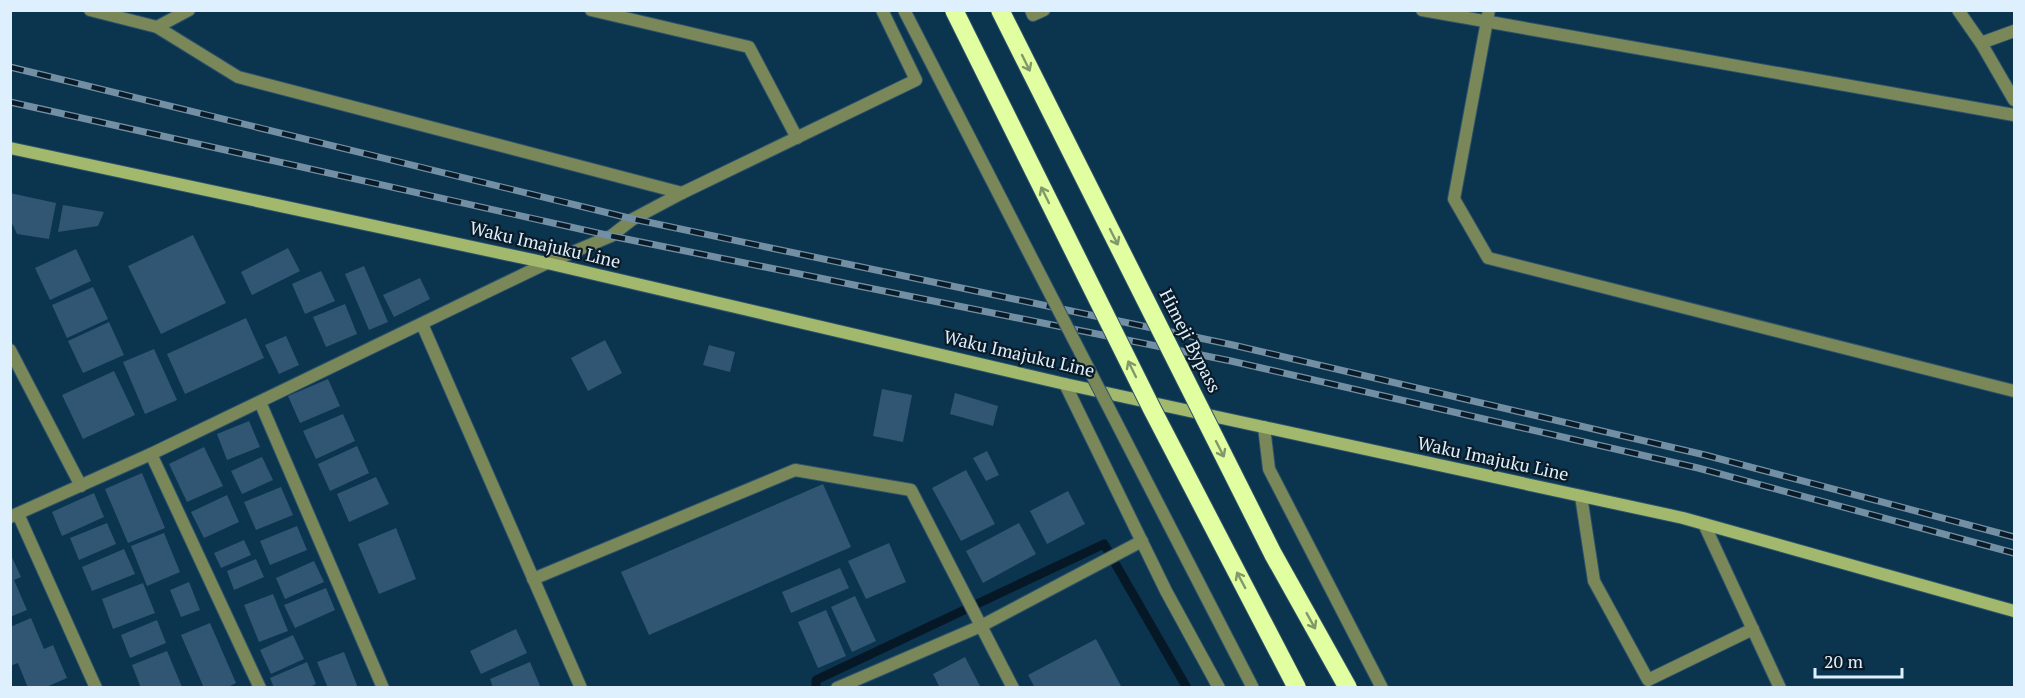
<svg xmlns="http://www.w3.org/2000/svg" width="2025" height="698" viewBox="0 0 2025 698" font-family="'PT Serif',serif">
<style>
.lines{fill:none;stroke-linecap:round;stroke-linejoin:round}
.stream{stroke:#061826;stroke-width:9}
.building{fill:#305673}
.minor-casing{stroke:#2d526b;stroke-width:14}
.secondary-casing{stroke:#2d526b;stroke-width:14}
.minor{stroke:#798759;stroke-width:12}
.secondary{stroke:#a2b86c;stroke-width:12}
.rail-casing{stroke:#728fa4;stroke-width:7}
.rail{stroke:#0a1b27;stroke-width:4.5;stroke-dasharray:14;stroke-linecap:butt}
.minor-bridge-casing{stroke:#2d526b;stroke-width:14;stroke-linecap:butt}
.motorway-bridge-casing{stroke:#2d526b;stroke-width:20;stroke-linecap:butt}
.minor-bridge{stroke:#798759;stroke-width:12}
.motorway-bridge{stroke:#e1fea0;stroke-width:18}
.oneway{stroke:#80986a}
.labels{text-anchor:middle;stroke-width:4.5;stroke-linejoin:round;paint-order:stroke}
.street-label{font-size:18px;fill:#deeffd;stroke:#0a1b27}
</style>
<rect width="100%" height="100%" fill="#0b344f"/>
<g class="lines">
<path class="stream" d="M816,688v-8l288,-136 83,144"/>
</g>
<g class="building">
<path d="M10,193l46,10 -7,36 -32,-5 -7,-15z"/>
<path d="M63,205l41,7 -6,14 -40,6z"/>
<path d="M193,235l33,68 -65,31 -33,-68z"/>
<path d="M288,248l12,23 -48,24 -11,-23z"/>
<path d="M76,249l15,32 -41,19 -15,-32z"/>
<path d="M364,266l24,56 -19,8 -24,-56z"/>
<path d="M321,271l14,30 -30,13 -13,-30z"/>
<path d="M420,278l10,21 -36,18 -11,-22z"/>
<path d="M93,287l15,32 -41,19 -15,-33z"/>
<path d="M345,304l12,30 -31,13 -13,-30z"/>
<path d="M246,318l18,40 -79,36 -18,-40z"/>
<path d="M109,322l15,33 -41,18 -15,-32z"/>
<path d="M286,336l13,29 -20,9 -14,-29z"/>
<path d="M605,340l17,33 -34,18 -17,-33z"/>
<path d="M709,345l26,7 -5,20 -27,-7z"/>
<path d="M154,349l23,51 -32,14 -22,-52z"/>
<path d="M114,371l21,44 -52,24 -21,-44z"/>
<path d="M328,379l12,27 -40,17 -12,-27z"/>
<path d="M882,389l30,6 -9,47 -30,-6z"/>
<path d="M955,393l43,13 -5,20 -43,-12z"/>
<path d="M343,414l12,27 -39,18 -13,-28z"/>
<path d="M249,421l11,26 -33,13 -10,-26z"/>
<path d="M357,446l12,27 -39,18 -12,-27z"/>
<path d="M204,447l19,39 -36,16 -18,-38z"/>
<path d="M987,451l12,24 -13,6 -13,-23z"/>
<path d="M262,457l11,23 -31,14 -11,-23z"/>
<path d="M966,470l29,54 -34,17 -29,-53z"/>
<path d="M142,473l23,55 -37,15 -23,-54z"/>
<path d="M376,477l13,27 -40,18 -12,-28z"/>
<path d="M823,484l28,63 -202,88 -28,-63z"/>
<path d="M281,487l12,28 -37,15 -12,-28z"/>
<path d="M1068,491l17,33 -38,20 -17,-33z"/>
<path d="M94,493l10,24 -42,19 -10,-24z"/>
<path d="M227,495l12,27 -35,16 -13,-26z"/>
<path d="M107,523l9,21 -37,16 -9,-22z"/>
<path d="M1019,523l17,31 -53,29 -17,-32z"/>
<path d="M297,526l10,24 -37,15 -10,-24z"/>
<path d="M396,528l20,51 -37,15 -21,-50z"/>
<path d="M164,533l16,39 -33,14 -16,-40z"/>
<path d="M244,540l7,15 -30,13 -7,-15z"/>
<path d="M889,543l17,39 -40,17 -18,-38z"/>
<path d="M124,549l11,25 -43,17 -10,-24z"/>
<path d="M10,553l11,24 -7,3 13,30 -17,7z"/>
<path d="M256,559l8,18 -30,13 -7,-19z"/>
<path d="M314,561l10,21 -39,17 -9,-21z"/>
<path d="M840,568l9,20 -58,25 -9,-21z"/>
<path d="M189,582l11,28 -19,7 -11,-27z"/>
<path d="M143,583l12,30 -42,16 -11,-30z"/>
<path d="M326,588l9,22 -40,18 -11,-23z"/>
<path d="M273,594l15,37 -29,11 -15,-37z"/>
<path d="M855,596l21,45 -24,11 -21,-45z"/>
<path d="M826,610l20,46 -28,12 -20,-46z"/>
<path d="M31,618l13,31 9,-4 14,33 -23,10h-16l-10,-25 -8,3v-39z"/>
<path d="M157,620l9,23 -36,15 -9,-23z"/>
<path d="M210,623l26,60 -10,5h-22l-23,-53z"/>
<path d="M516,629l11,24 -46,21 -11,-23z"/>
<path d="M293,635l11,24 -33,15 -11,-24z"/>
<path d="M1096,639l26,49h-87l-7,-13z"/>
<path d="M167,651l15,36 -41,1 -9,-23z"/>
<path d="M344,652l14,36h-30l-11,-26z"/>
<path d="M965,657l16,31h-41l-7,-14z"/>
<path d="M307,662l9,22 -8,4h-34l-4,-10z"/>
<path d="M530,662l11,26h-48l-3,-9z"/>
</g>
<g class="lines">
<g class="minor-casing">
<g id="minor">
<path d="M90,10l67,17 81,50 444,116"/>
<path d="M591,10l158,37 48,91"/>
<path d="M1031,10l2,5 11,-5"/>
<path d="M1422,10l592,105"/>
<path d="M1489,10l-35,189 34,59 526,133"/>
<path d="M1958,10l23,33 33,57"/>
<path d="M157,27l32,-17"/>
<path d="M1981,43l33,-12"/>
<path d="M422,324l159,364"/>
<path d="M10,350l71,136"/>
<path d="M1065,384l101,207 53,97"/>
<path d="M260,402l123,286"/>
<path d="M1264,427l5,42 113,219"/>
<path d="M151,454l109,234"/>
<path d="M1581,496l13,85 54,99 105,-51"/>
<path d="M18,514l78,174"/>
<path d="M10,517l141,-63 396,-191 64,-27 22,-17 49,-26 234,-113 -34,-70"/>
<path d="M1704,524l76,164"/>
<path d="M533,579l262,-109 116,20 102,198"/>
<path d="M837,688l144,-62 161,-85"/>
</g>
</g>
<g class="secondary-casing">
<path id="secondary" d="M10,148l537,115 518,121 618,134 331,93"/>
</g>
<use href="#minor" class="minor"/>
<use href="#secondary" class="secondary"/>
<g class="rail-casing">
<g id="rail">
<path d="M10,67l623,152 600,126 472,110 309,82"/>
<path d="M10,102l601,134 620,125 467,107 316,85"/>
</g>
</g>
<use href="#rail" class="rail"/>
<g class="minor-bridge-casing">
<path id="minor-bridge" d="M904,10l349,678"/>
</g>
<g class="motorway-bridge-casing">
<g id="motorway-bridge">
<path d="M954,10l198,399 145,279"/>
<path d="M1000,10l273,544 75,134"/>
</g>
</g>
<use href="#minor-bridge" class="minor-bridge"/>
<use href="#motorway-bridge" class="motorway-bridge"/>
</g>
<defs><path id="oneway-shaft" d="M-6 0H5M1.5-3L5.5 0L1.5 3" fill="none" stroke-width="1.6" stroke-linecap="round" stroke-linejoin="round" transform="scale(1.5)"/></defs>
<g class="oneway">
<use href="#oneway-shaft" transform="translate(1026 63) rotate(64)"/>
<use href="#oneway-shaft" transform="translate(1045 195) rotate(-116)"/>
<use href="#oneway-shaft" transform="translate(1114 237) rotate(63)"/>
<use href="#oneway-shaft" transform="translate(1132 369) rotate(-116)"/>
<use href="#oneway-shaft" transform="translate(1220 449) rotate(63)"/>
<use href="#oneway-shaft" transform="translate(1241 580) rotate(-118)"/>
<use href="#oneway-shaft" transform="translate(1311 621) rotate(61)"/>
</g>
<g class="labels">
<g class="street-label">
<text transform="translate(545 245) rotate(13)" y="6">Waku Imajuku Line</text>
<text transform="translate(1190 341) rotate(63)" y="6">Himeji Bypass</text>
<text transform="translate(1019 354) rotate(13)" y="6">Waku Imajuku Line</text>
<text transform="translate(1493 459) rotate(12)" y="6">Waku Imajuku Line</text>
</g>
</g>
<rect width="2025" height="698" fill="none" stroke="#deeffd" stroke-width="24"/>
<path d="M1815 668v9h87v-9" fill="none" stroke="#deeffd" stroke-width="3"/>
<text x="1824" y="668" font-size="18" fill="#deeffd" stroke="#0a1b27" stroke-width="4.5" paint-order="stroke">20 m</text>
</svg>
